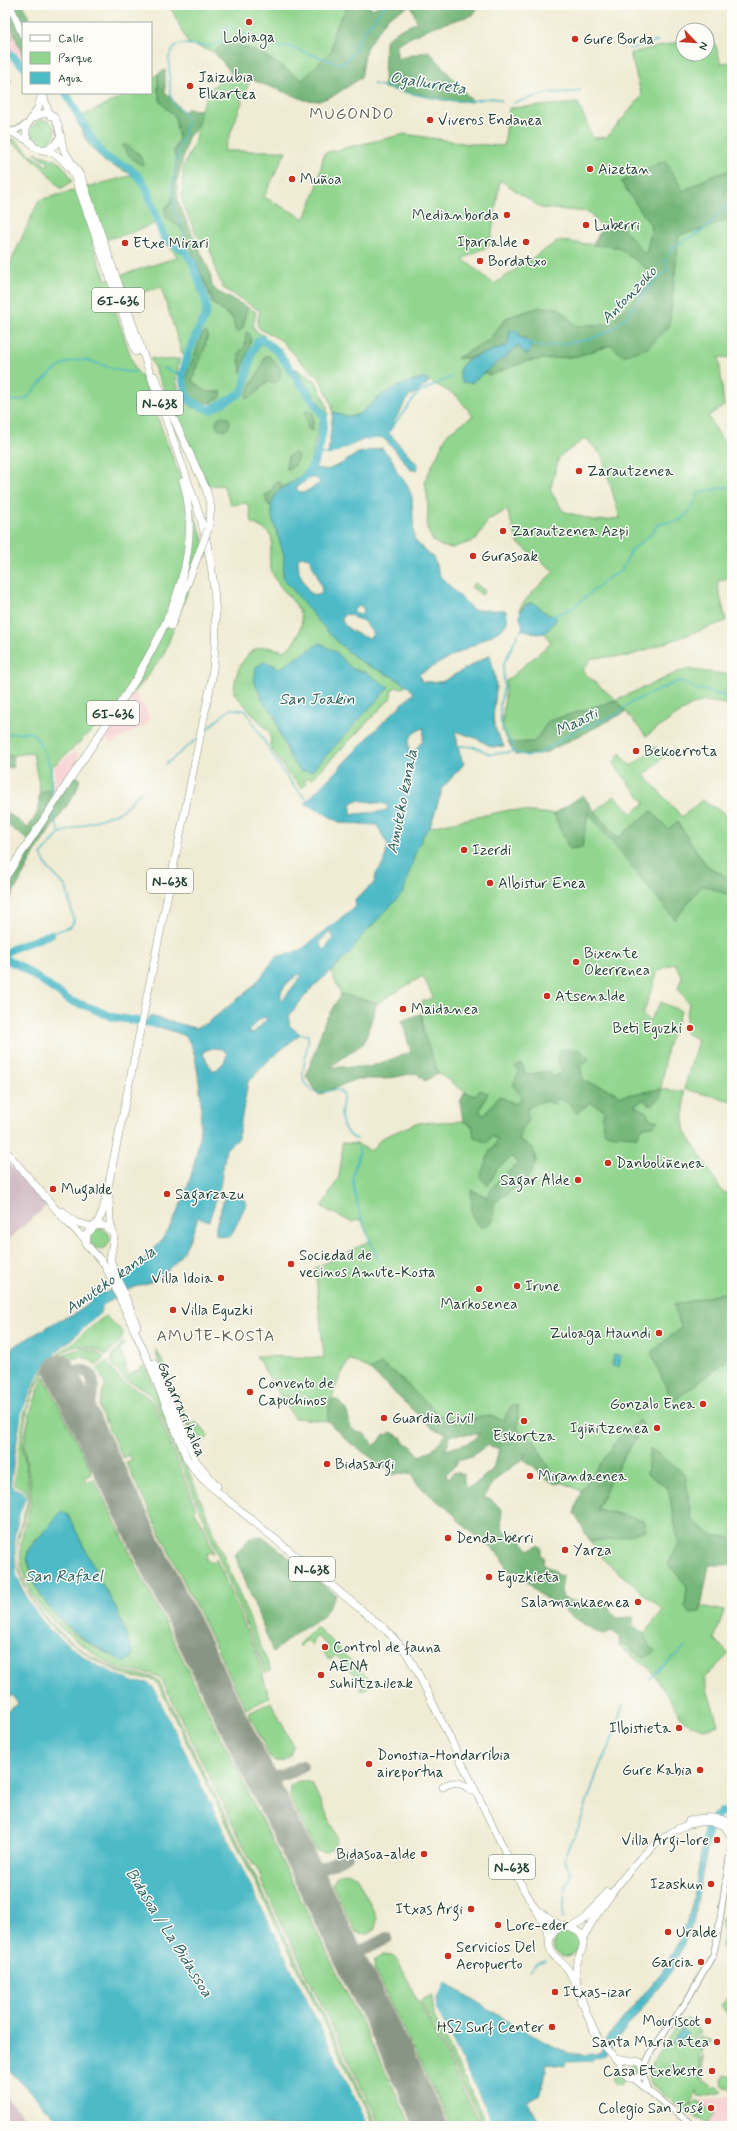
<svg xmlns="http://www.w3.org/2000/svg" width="737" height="2131" viewBox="0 0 737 2131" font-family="Mynerve,sans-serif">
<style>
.built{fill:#f7cfd0}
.industrial{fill:#d2bdc5}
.green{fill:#91d58e;stroke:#588961;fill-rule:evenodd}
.forest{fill:#74b679;stroke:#4a7a56;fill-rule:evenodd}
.water{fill:#4dbac7;stroke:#367c7e;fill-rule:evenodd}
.pier{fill:#f0ebd3}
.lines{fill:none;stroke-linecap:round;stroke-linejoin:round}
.stream{stroke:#4dbac7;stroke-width:1.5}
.river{stroke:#4dbac7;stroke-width:8}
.taxiway{stroke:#889484;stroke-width:12}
.runway{stroke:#889484;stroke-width:31}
.minor-casing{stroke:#889484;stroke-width:7}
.major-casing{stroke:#889484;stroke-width:8}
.minor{stroke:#fff;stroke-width:5.5}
.major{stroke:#fff;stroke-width:7}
.major-bridge-casing{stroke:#889484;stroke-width:8;stroke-linecap:butt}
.major-bridge{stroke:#fff;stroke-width:7}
.poi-dot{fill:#c8321e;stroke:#fdfcf7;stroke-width:1.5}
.labels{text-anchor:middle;stroke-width:3;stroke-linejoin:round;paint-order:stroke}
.shield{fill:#fdfcf7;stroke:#62766e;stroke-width:1}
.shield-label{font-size:14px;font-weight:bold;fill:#1f3d34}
.poi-label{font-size:15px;fill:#1f3d34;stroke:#fdfcf7;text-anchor:start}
.street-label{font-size:15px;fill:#1f3d34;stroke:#fdfcf7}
.water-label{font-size:16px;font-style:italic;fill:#2d6260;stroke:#fdfcf7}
.neighbourhood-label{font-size:16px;letter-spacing:1px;fill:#5d6052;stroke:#fdfcf7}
</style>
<rect width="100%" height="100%" fill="#fdfcf7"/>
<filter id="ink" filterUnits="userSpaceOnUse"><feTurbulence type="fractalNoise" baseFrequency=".025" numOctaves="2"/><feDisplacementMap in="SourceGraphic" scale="8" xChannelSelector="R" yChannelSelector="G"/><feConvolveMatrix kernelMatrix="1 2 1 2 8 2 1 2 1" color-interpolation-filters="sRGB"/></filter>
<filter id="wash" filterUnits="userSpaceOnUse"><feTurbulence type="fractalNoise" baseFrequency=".012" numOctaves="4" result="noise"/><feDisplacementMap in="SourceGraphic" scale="16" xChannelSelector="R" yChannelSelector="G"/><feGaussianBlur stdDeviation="0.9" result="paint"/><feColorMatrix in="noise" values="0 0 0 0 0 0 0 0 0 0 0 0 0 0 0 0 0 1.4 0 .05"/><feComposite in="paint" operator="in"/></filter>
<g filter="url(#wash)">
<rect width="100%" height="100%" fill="#f0ebd3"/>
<g class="built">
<path d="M5,11l18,45v5l-4,4 -14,-11z"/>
<path d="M135,690l3,10 7,7 5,12 -8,9 -1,-1 -31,17 -1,-3 -6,-1z"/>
<path d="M75,752l3,2 -2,9 -20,29 -3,-2 2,-22 3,-5z"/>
<path d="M726,2096l6,3v27h-21l-24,-14 5,-9z"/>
</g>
<g class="industrial">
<path d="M5,1160l43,44 -43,39z"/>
<path d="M5,2093l19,26 2,7h-21z"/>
</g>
<g class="green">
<path d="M166,5h182l-14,26 -2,19 -30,30 -41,-27 -35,-11 -12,10 -26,-9 -15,-31z"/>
<path d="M5,20l7,19 -7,3z"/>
<path d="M712,34l9,29 11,-1v108l-21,6 -28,16 -61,-10 30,45 -6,29 -23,-28h-21l-13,-16 -48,-4 -41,-28 -10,65 -27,14 31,25 64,-43 60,6 33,25 -10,21 -32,31 -33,2 -17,-18 -19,-1 -34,11 -17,22 -31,18h11l-8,9 10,16 12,-11 7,3 37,-14 50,-5 92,-29 10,-92 53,-20v143l-13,-1 5,49 -16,10 24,40v120l-15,6 9,39 -97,35 -37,2 -10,13 34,29 69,-31 47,6v30l-27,-4 -15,5 -44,30 -30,-36 -67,21 -15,21 -25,1 -7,-12 4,-50 45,-38 -6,-10 12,-14 -14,-8 -10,-9 -9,3 -4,6 -1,-1c5,-12 26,-29 35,-39l-36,-28 -11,-33 -19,10 -12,20 -24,8 -11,-2 -8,-5 -6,-12 1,-27 -3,-22 23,-47 25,-17 -16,-20 -33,-18c-15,4 -27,8 -40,16 -21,13 -22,30 -51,18l-2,-10 -12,-25 -17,-14 -21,-23 -21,-11 -3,-5 3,-13 -37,-23 -7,-17 -3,-14 -7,-15 -9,-6 -15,-34 1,-34 12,-27 3,-26 12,-26 21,-17 19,8 -26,71h62l-22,46 41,22 12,-32 7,-34 81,-19 65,10 34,2 5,-38 69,-5 15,35 14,-1 35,-41 -12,-43 53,-12v13h24v-19zM586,438l16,18 18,62 -24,3 -33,-10 -13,-21 9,-33z"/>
<path d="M158,74v16l3,13 14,14 4,22 -5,12 2,9 -4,41 -7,8 1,9 14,9 10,19 23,58 30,23 4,-20 9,5 -3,14 4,6 8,4 -9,2c-7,14 -9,41 -15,51 -5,8 -19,11 -27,15l-5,-1 11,-5 2,-6h-15l-15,-11 12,-31 3,-15 -1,-3 -4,2 -15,43 -2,-2 13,-40 9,-16 1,-9 -5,5 -19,40 -2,-2 -21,-66 -49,14 23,68 8,10 66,175 -10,7 -35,93 -28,37 -85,77v22l-11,1 -7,-38 -28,3v-481l34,-75 94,-25 -28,-13 -17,-18 -12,-25 54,-26h21v-14zM156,223l7,17 15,17 -72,23 -14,-37 38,-10zM251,340l-10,32 -2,-20 6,-6v-5z"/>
<path d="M5,79l6,1 -6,21z"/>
<circle cx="43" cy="132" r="12"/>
<path d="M5,138l11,2 14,14 17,12 2,-3 -15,-10c20,6 28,6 38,28l-11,8c-10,-13 -41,-46 -56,-49z"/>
<path d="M260,344c20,4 50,57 61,75l-12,48 -8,9 -20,12 1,-3 -7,-2 -4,9 -6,3 3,10h3l1,12 12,38 -1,23 52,60 23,21 50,26 -5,3 -7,-1 -5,4 1,6 -81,83 -2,-3 -5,4 2,3 -4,4 -14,-14 -17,-26 -1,-15 -36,-40c0,-19 10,-47 34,-46 5,1 11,3 16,4 7,-4 12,-11 15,-19 12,-26 -22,-39 -28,-63 -7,-27 16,-30 -19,-46l-3,-16 -3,-4 -15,2 -8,-20 -15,1 -58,-128 16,2 13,-1 -3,21 4,16 12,11 19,4 31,-16 6,-10 7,-31zM273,360l8,9 -28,27 -3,-10 10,-16zM336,652l16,17 13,3 -85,62 -5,-19 -2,-51 6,5 12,-8z"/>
<path d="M295,368l21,13 11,25 1,9z"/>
<path d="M475,583l10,8 -3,4 -11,-8z"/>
<path d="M490,655c2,11 6,23 6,34 -2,28 -8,31 8,57l-12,1 -16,-9 -21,-7c3,12 3,23 9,33l-21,23 -13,40 79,-17 45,4 15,35 13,-2 6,-36 87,108 27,-34 30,11v205l-48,-12 14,-49 -14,-8 5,-29 -11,-15 4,-11 -7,-14 -17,8 -15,43 6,7 12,-19 20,9 -14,36 -6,42 23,3v37l39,64 9,-1v99l-58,14 7,22 -6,73 57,-44v182l-21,-3 -20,-16 -6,-45 -35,-25 -3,25 21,14 11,56 -11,20 19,22 -2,21 15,5 1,-6 23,5 -10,28 15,15 -25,25 14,45 -14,6 -21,-10 -33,-51 -31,-23 5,-2 6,2 3,5 12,7 9,-8 -4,-2 -5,-10v-5l18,-23 -57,-48 -16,-21 25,-2 28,-19 -46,-11c13,-30 27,-55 47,-81l-5,-8 -18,15 -40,56 -19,-9 -17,-20 -10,-20 -17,-11 -6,-26 -9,15 -17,-5 -20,6 -28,-6 -42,-41 -16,-10 -10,6 -20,-11c-12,19 -21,40 -22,62l-34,-3 -38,-62 68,2 -9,-90 55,-27 -9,-22 -10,3 -29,-15 17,-30 3,-21v-13l15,1 14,7 11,-13 34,-15 47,-2 35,19 -9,13 -1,32 10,-18 15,-11 5,8 -23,20 -8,13 -16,-7 22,31 1,-18 34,-25 8,-16 -3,-14 -14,-7 2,-10 7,-11 -2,-11c13,-8 15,-10 29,-5l2,-6 13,6 16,3 3,-5 16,8 20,25 12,1 6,-9 10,-1 4,-5 -7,-2 -4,-7 -13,-7 28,-16 -41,8c-12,-11 -24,-10 -37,-17l-4,-14 -22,-7 6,13 -10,5 -4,-6 -23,4 -10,-9 3,6 3,25 -7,7 -16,-8 -14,19 -6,-3 8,-19 -12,3 -10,-4 -27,-19 -15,-42 -1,-29 11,-5 -10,-21 -46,27 -36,-9 -10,-22 18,-18 87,-215 -14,-57h20z"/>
<path d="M656,747l8,10 -20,18 38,42 20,-17 30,18v62l-26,-15 -29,-43 -9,8 -17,-19 -33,27 -24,-27 21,-15 17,17 13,-10 -32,-39 7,-11 11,13z"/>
<circle cx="100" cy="1239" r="10"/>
<path d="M105,1316l18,16 -1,7 -14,15 -3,1c-46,-34 -78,40 -82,76 -2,22 6,42 6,64 0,12 -5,23 -9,35 -5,19 -2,42 7,59 17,37 59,69 97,83 12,5 28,0 36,11l218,443h-3l-217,-442 -6,-5 -23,-2 -34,-17 -39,-29 -16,-17 -17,-31 -6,-21v-23l11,-41 -5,-9 -10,-4v-3l9,-62 17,-44 16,-20z"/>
<path d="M123,1341l2,4 -4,2 -1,4 6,14 -2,2 4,9 13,-7 1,-3 4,2 125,303 -6,2 -5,-16 -105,-256 -8,-10 -23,-12 -13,-16 1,-7z"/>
<path d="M83,1348l14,4 7,6 -7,8c-15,-17 -31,-5 -47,3l15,-15z"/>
<path d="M156,1349l15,27 -1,8 -13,-27z"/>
<path d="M106,1361l14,19 23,13 10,9 43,106 -2,1 7,15h2l11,29 -5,-1 -3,3v5l5,3 5,-5 42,99 11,41 -23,11 -120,-246 6,-3 -3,-5 -6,3 -22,-45 -2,-7 6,-21 -7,-16z"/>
<path d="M44,1376l46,92 1,6 -7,4 3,4 7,-3 318,647h-31l-120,-245 1,-2 -7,-15 -2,1 -90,-183c-9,-12 -20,-8 -33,-11 -12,-2 -26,-10 -35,-17 -38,-26 -78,-59 -74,-110 1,-17 11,-34 10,-50 0,-15 -5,-28 -6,-42 -2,-27 10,-53 19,-76zM68,1515l36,73 6,9 23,57 -2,5c-8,-2 -16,-3 -24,-6 -32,-13 -67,-46 -76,-80 -2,-8 -6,-15 -2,-24 6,-12 28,-26 39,-34z"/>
<path d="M174,1392l16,30 3,17 6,7 4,1 -2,2 -4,-1z"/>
<path d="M196,1422l13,14 -7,7 -10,-17z"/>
<path d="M316,1626l55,55 3,-1 -9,10h-6l5,-6 -28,-29 -6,5 -8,-8 6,-6 -11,-10 -5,5 2,2 -2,2 -5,-5 -7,7 -2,-2z"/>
<path d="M271,1702l22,44 -3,10c-6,5 -13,8 -20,2l-21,-45z"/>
<path d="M298,1781h8l6,3 25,52c0,13 -11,20 -22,14l-26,-54 1,-10z"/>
<path d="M347,1872l9,4 21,42 -2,11c-6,5 -12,6 -19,3l-24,-48 4,-8z"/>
<path d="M732,1917v25l-7,8 -3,-5 1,-11 -2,-16z"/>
<circle cx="566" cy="1944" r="13"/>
<path d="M383,1954l9,1 5,4 84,167h-30l-77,-156 1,-10z"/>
<path d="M732,1993v28l-11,-17z"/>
<path d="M432,1995l2,22 54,109h-4l-64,-125z"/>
<path d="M686,2019h2l4,7 3,-1 5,8 -7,4 1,3 6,-4 2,2 10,3 -11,9 -6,-9 6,12 -3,3 3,25 -1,-23 2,-3 2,28h3l8,5 2,-2 5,5 -3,2 -21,4 -1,-6 -11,20 -35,-27 -2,-8 3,-5 -1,-7 26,-39zM681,2029l6,7 -15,7z"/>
<circle cx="634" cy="2070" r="5.5"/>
<path d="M725,2074l7,2v15l-9,-5 -1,-6z"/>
<circle cx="617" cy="2080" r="5.5"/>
<path d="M697,2102l18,11 -7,11 -21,-12 5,-9z"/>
</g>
<g class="forest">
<path d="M5,5h18l8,18h-8v33l-18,-45z"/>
<path d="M348,5h19l5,4 8,-4h96l2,2 -5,8 -41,12 -35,17v15l32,-8 44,51 -31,-2 -58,-12 1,-47 12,-10 20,-9 -6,-17 -23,12 -22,31 -5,30 -28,18 -14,5 -14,-1 -74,-28 -17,-20 12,-10 35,11 41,27 30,-30 2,-19z"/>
<path d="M165,70v22l18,20 4,-3 14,1 -4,18 -9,9 -11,45 1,21 32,69 2,14 6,6 29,15 -4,20 -5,6 -3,-3 -2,-12 -19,-14 -24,-58 -10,-19 -14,-9 -1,-9 7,-8 4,-41 -2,-9 5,-12 -4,-22 -14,-14 -3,-13v-16z"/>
<path d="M125,144l14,10 5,9 -1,2c-9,-3 -16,-11 -21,-19z"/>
<path d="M665,160l18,31 28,-15 21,-6v47l-27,12 -26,6 -10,92 -21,21 -26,8 -11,-11 -34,11 -50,5 -37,14 -7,-3 27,-19 3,-5 6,-2 7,-8 -7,-1 -9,-7 -2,15 -39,13h-12l32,-18 17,-22 34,-11 19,1 17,18 33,-2 32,-31 10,-21 -33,-25 -25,-2 9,-17h21l23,27 6,-28 -31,-45z"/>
<path d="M206,332l2,2 -4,16 -12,31 15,11h15l-2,6c-3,1 -7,4 -11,5 -4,0 -9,-1 -12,-2 -21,-7 -7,-35 -2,-47 4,-8 3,-17 11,-22z"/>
<path d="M246,332l4,2 1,6 -10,33 -2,-21 6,-6z"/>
<path d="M265,356h4l12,13 -2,11 -4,3 -9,-1 -13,14 -6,2 -1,-4 14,-24z"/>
<path d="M307,409l6,4v18l-5,-2 -3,-16z"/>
<circle cx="223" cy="423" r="7"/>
<path d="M294,452l4,3 -3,10 -6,5 -3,-2 2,-11z"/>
<path d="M280,482l1,6 -10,17h-3l-3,-10 6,-3 4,-9z"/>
<path d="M616,700l10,12 -81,41 -30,2 -6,-12 25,-1 15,-21z"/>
<path d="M12,755l2,12 -9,1v-12z"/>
<path d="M73,774l7,5 -4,13 -39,57 -32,59v-37l4,1 20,-31 -24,-18v-12l23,17 9,-14 3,-23 11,-1 -2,20z"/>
<path d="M583,795l11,16 24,27 33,-27 17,18 9,-7 29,43 26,15v16l-30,-11 -27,35 -87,-108 -6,35 -13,2 -15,-35z"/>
<path d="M341,994l36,9 -13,40 -34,24h39l42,-15 -9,-31 20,-8 1,18 15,42 -13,8 -9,-8 -31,6h-29l-37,16 -13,-18 19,-56z"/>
<path d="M560,1049l20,1 10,10 -10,6 3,14c13,7 25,6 37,16l41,-7v8l-10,8 -8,-5 -9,5 12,7 4,7 8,2 -5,5 -10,1 -6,9 -23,-1 -10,-3 -2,-14 3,-8 -16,-8 -12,12 -7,-10 -12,-6 -3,6c-13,-5 -17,-2 -28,5l1,11 -7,11 -2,10 14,7 3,14 -8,16 -34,25 -1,18 -12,7 -9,-14 -1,-24 16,7 8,-13 23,-21 -5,-7 -15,11 -10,19 -8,-9 9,-24 9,-13 -6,-4 -5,7 -13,-6 -2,-12 -9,-4 -3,-19 5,-10 10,4 5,-6 8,3 -9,19 5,3 15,-19 16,8 7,-7 -9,-12 6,-13 -4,-6 7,-2 4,11 23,-4 4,6 10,-5 -6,-13z"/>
<path d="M732,1291v65l-57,44 -6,-6 -18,-41 30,-26 -7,-22z"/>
<path d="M380,1364l16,10 43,41 27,6 20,-6 17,5 9,-15 6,1v25l17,11 10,20 17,20 -5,2c-15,-5 -19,-17 -33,-24l1,-7 -3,7 -23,16 -16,21 9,3 10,10c-2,18 -1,26 19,22l2,10 6,8 9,-5 3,2v8l3,2 -1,7 10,5 5,6 5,1 -2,15 2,7c9,4 17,3 26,8l13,-5 6,1 1,6 8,10 16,-1v11l5,1 7,4c0,7 5,14 10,18l-10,7 -12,-7 -3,-5 -6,-2 -5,2 1,-9 -8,-6 -8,3 -8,-2 -57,-38 -20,-21 -12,-3 -5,-13 -39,-32 -16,-18 -10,-6 -21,-18 -3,-8 -13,-2 -9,2 -4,-8h-8c-8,-11 -10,-11 -21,-18 -11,-8 -21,-18 -30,-28l1,-15 2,-7c14,0 18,17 19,28l6,5 10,2 7,12 6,-4 5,-8 3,1 4,-3 11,6 1,4 8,4 9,10 12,-6 15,-17 -14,-4 -63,-59zM480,1434c-9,11 -23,12 -35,16l6,-15zM487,1445l13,4 -8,21 -18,15 -7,3 -3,-5v-9l-10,-2 -5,7 -3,-5 9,-8 3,-6 14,-4z"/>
<path d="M639,1420l5,8c-20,25 -34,51 -47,81l46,11 3,10 -31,9 -25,2 -16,-28 7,-22 40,-56z"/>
<path d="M650,1448l35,26 6,45 20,16 21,3v27h-23l-9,47 -10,1 -5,-6 2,-21 -19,-22 11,-20 -11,-56 -21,-14z"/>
<path d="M262,1536l74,59 -14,22 -21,12 -28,23 -38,-97 15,-17z"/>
</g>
<g class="water">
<path d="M510,330l9,1v6c8,2 10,4 12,12l-4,6 -5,-4 -3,-5h-3l-6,7 -39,30 -9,-1c-1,-4 -3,-9 -2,-13 4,-13 36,-18 48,-24z"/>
<path d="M424,378l5,4 -13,11 -7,3 -21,36 30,33 -2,5h-5l-17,-21 -12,-12 -17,2 -37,16 5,-43c29,12 30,-5 51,-18 13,-8 25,-12 40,-16z"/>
<path d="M382,448l10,11 5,13 10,12 5,13 2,41 5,7 14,12 7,19 33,34h32c4,9 3,13 -4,20l-82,44 3,8h20l48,-27c2,11 6,23 6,34 -2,28 -8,31 8,57l-12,1 -16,-9 -21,-7c3,12 3,23 9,33l-21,23 -13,40 -6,7 -8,17 -13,42 -41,43 -13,18 -39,36 -20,24 -1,11 11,9 -31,26 -21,22 -10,56 -12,11 -6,38 -11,34 -11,-4c-8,26 -20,50 -45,64 -7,3 -16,5 -24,8 -9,4 -16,12 -26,16l-3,9c-14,15 -32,26 -46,41 -33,36 -37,83 -43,129l2,3 9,4 4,7 -6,15 -5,23v28l7,25 19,31 10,11 42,32 41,19h14l6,6 215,438h-305l-59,-60v-357l3,2 10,-7 -6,-9 -6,6 -1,7v-360l3,2 53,-31 13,-4 18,-15 -1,-7 3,-5 12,5c23,-17 53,-44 66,-70 23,-44 35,-100 26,-148 -2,-12 -3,-31 -14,-39 -7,-5 -28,-9 -38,-12l4,-8 45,12 11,-4 48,-38 22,-29 25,-7 55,-44 -1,-6 19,-17 2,-9 8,-12 4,-17 -11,-20 -36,-2 -36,-20c37,-37 71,-76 109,-110 -14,-18 -39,-21 -57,-34 -29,-22 -51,-54 -74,-81l1,-23 -12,-38 -1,-12 6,-13 24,-16 8,-9 18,3 16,-7 15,-10zM310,478h6l4,4 -1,2 -16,9 -5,-2 -2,-4zM301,556l8,2c4,7 13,26 13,35 -5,4 -11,2 -14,-3l-9,-18 -1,-13zM360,605l4,5 -5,5 -6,-4zM345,614l6,1c4,5 7,3 12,6 4,3 9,10 10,14l-4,3c-8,-1 -28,-11 -27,-20zM424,728l-1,12 -12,16c-5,-14 -2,-23 13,-28zM357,800l29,4 2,5c-11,5 -25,3 -37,6v-11zM329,933h3l1,5 -8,12 -5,-4v-5zM300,974l2,1 -19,25 -2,-2c-2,-10 11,-20 19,-24zM264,1017l3,2 -15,15 -4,-2 8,-10zM213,1048l9,1 5,5 -2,7 -9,9h-4l-9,-16 1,-3z"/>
<path d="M533,602c6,5 13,14 22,14l2,3 -12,14 -8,1 -15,-5 1,-4c-7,-12 -1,-19 10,-23z"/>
<path d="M320,643l16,9 16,17 13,3 24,15 -77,84h-12l-9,-12 -11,-25 -5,-19 -10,-11 -11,-22 2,-15 10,-6 13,8z"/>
<path d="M229,1194l16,5 1,5 -14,30 -2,3 -14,-2v-9l9,-31z"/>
<path d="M614,1355l7,1 -2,11 -7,-1z"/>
<path d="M62,1511l6,4 36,73c14,19 21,44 29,66l-2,5 -6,3 -38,-20 -19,-15 -21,-22 -11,-18 -9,-30 2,-8z"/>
<path d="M705,1827l6,1 -18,95 -22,49 -67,84 -15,6h-23l-1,4 -19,-2 -5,30 -14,7 13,25h-46l-57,-115c-1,-12 0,-21 9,-28l62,38 5,6 4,-1c24,13 53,35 82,27l10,-17 52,-63 22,-39 11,-37z"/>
<path d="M681,2029l6,7 -14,8 -1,-1z"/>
</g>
<g class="pier">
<path d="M112,1301l1,2 -8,3 -3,9 -12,13 -35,28 -11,12 -11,20 -9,25 -11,71 10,6 5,8 -11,39 2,38 13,28 20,26 42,32 41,19h13l8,7 215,439h-2l-215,-438 -6,-6h-14l-41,-19 -42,-32 -21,-27 -13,-29 -2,-39 5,-23 6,-15 -4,-7 -9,-4 -2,-3 11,-72 15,-34 9,-14 9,-10 45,-40 3,-9z"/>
<path d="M446,1981l-10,18 1,12 57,115h-2l-57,-115 -1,-12 2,-7 4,-6z"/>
<path d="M604,2056l1,1 -7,5 -9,2 -23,-2h23z"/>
</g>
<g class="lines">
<g class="stream">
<path d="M245,34l38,14 2,-2 56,18c14,-6 13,-19 21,-30 7,-10 16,-19 24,-29"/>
<path d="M629,49l29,-8"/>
<path d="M373,84c27,6 67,18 94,17 10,0 27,-6 35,0"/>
<path d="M513,103l34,-10 28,-1 5,-2"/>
<path d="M179,247l6,-11 -11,-27 -2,-21 4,-27 11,-39 -4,-10 -8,-7 -5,-10 -1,-38 6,-11 6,-2 28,2 11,-3c4,-6 3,-12 8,-18l7,5"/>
<path d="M668,255l4,-7 33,-19 27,-28"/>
<path d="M527,342l15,5 49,-8 22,-10 14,-13 16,-22 25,-25 -3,-6 1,-4"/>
<path d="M163,368l19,7"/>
<path d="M5,401l20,-1c16,-17 38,-47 65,-39 17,5 27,11 45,11"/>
<path d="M388,433l30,-40 33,-16"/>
<path d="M366,439l14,-1"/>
<path d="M317,454h14l22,-10"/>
<path d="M551,617l22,-9 35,-30 13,-7 10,-20 21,-18 6,-9 21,-3 11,-10 10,-19 32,-6"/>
<path d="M520,631l5,-2"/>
<path d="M5,732l1,2 22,-2 5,2 9,13 9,21 1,31"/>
<path d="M204,732l26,-23 15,1c21,30 35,67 64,91"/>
<path d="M459,746l16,1 15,7 23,-2 15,4 10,-2 37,-23 41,-16 14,-12 49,-22 9,3 8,6h8l28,9"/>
<path d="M513,752v-8l-6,-7 -6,-14 -1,-19 4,-18 -1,-20 15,-32"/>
<path d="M166,764l31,-25"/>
<path d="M61,833l59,-21 22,-21"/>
<path d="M51,934l20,-8 3,-5 -8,-34 -18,-19 -7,-13 19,-22 -6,-14 -1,-9"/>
<path d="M300,1034l8,1v6c-1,8 -6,30 -5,37 1,4 3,7 6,10 13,14 24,-8 35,7 -2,12 -7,29 5,39 2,3 5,4 8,5"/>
<path d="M359,1148c2,11 -7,19 -6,30 1,29 16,59 27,86"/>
<path d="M649,1679l36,-32"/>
<path d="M567,1852l12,-26 19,-56 11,-22 14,-43"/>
<path d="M563,1918c1,-10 1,-22 3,-31 4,-15 8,-11 -2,-26l1,-7"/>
<path d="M529,1972l8,-9 8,-3"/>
</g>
<g class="river">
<path d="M5,49l18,17"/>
<path d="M66,93l22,40 15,22 9,6 16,6 12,11 7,12 17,48 21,13 8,12 13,39v12l-17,37 -7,24 4,20 6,7 18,8 31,-17 3,-7 8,-34 7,-12 3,-1 16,13 46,64c-1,22 -5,42 -18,60"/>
<path d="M5,953l9,-5 37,-14"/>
<path d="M5,959l15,7 50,35 22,7 20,9 45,7"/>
<path d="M706,1838c2,-12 6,-19 15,-26l11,1"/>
</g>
<g class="taxiway">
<path d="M64,1379c3,-5 7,-8 13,-8 27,-3 12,31 11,43 -1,6 1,13 3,19"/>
<path d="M257,1772c12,14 32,0 45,-6"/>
<path d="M270,1797l-2,-8 6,-11"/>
<path d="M301,1860c12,18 31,3 46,-4"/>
<path d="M315,1888l-2,-10 6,-9"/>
<path d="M342,1943c10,18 31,2 45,-5"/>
<path d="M355,1971l-1,-12 7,-8"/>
</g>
<path class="runway" d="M60,1370l372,756"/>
</g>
</g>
<g filter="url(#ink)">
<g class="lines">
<g class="minor-casing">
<g id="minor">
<path d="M5,132l12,-2 11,-7"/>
<path d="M10,132l19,10"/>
<path d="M643,2070l9,-20 34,-48 27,-47 4,-16 14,-93"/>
<path d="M643,2073l5,15"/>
<path d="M634,2079l43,35 19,12"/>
</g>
</g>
<g class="major-casing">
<g id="major">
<path d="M10,5l13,31"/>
<path d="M42,93l-4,15 -12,19v10l9,11 16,4 11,7 11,13 63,180"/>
<path d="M43,95l7,21"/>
<path d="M33,118c29,-17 25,18 31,32 5,10 12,18 17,27l119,339c16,55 20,110 11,167l-102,499 -7,32 -6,11"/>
<path d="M45,150l10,-5 6,-9"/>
<path d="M154,376l52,113 5,19 -3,21"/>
<path d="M171,626l30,-78"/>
<path d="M139,673c34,-58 64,-125 44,-192"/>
<path d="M5,878l137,-208"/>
<path d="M5,1150l61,71 20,19"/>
<path d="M109,1197l1,24 4,16 -4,22 27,67"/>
<path d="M62,1211l13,11 18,5"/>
<path d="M113,1233l-8,-7 -9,-1 -9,9 -1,10 19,21 42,93 40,101 9,13 12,12 178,146 19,21 11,18 107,219 21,35 6,15"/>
<path d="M154,1363l42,98 21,25"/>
<path d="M443,1787c11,-8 19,-4 29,4"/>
<path d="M689,1821c15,-5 29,-4 43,2"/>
<path d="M732,1837v13"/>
<path d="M540,1912l23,15"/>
<path d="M572,1927l14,-9 21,-26"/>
<path d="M583,1941c5,-16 15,-28 25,-42 22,-32 70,-94 117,-73l7,12"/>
<path d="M581,2002c-2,-11 -6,-22 -5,-33 0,-11 9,-19 7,-29 -3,-13 -19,-18 -29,-9 -4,5 -6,11 -4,17 2,10 14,14 19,23 12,21 17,47 30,69 5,8 12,13 18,20 5,6 6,13 12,18l8,1 4,-4 2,-5 -3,-8 -25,-4"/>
</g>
</g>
<use href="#minor" class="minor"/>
<use href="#major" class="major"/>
<g class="major-bridge-casing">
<path id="major-bridge" d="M201,548l7,-19"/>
</g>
<use href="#major-bridge" class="major-bridge"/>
</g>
</g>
<g class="poi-dot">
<circle cx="249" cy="22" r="4"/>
<circle cx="575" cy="39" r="4"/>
<circle cx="190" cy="86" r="4"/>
<circle cx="430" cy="120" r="4"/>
<circle cx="590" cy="169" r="4"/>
<circle cx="292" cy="179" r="4"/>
<circle cx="507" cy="215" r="4"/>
<circle cx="586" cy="225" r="4"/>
<circle cx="526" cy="242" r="4"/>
<circle cx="125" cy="243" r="4"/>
<circle cx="480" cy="261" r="4"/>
<circle cx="579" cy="471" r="4"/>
<circle cx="503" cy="531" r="4"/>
<circle cx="473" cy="556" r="4"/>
<circle cx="636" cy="751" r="4"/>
<circle cx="464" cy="850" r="4"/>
<circle cx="490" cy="883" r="4"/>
<circle cx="576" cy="962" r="4"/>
<circle cx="547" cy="996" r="4"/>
<circle cx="403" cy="1009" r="4"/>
<circle cx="690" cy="1028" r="4"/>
<circle cx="608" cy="1163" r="4"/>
<circle cx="578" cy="1180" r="4"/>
<circle cx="53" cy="1189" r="4"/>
<circle cx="167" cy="1194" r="4"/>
<circle cx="291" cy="1264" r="4"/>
<circle cx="221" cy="1278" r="4"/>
<circle cx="517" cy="1286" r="4"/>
<circle cx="479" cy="1289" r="4"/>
<circle cx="173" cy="1310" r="4"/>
<circle cx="659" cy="1333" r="4"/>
<circle cx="250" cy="1392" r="4"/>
<circle cx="703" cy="1404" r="4"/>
<circle cx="384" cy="1418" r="4"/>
<circle cx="524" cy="1421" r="4"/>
<circle cx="657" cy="1428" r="4"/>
<circle cx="327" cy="1464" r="4"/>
<circle cx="530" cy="1476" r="4"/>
<circle cx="448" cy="1538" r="4"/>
<circle cx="565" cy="1550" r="4"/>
<circle cx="489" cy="1577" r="4"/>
<circle cx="638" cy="1602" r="4"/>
<circle cx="325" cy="1647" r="4"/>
<circle cx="321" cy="1675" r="4"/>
<circle cx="679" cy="1728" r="4"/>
<circle cx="369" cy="1764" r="4"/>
<circle cx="700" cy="1770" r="4"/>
<circle cx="717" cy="1840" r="4"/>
<circle cx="424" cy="1854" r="4"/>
<circle cx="711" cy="1884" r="4"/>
<circle cx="471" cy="1909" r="4"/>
<circle cx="498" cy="1925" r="4"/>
<circle cx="668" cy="1932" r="4"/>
<circle cx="448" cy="1956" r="4"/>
<circle cx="701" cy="1962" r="4"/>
<circle cx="555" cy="1992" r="4"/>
<circle cx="708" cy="2021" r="4"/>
<circle cx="552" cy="2027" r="4"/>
<circle cx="717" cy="2042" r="4"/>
<circle cx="712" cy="2071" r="4"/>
<circle cx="711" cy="2108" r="4"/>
</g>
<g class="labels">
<g class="shield">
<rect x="92" y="288" width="52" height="24" rx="3"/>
<rect x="137" y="391" width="46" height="24" rx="3"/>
<rect x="87" y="701" width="52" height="24" rx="3"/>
<rect x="147" y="869" width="46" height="24" rx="3"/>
<rect x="289" y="1557" width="46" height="24" rx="3"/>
<rect x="489" y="1855" width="46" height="24" rx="3"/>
</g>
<g class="shield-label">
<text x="118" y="305">GI-636</text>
<text x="160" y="408">N-638</text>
<text x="113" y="718">GI-636</text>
<text x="170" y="886">N-638</text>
<text x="312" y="1574">N-638</text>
<text x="512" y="1872">N-638</text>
</g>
<g class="poi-label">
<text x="249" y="42" text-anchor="middle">Lobiaga</text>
<text x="583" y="44">Gure Borda</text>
<text x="198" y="82">Jaizubia<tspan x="198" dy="17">Elkartea</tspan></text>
<text x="438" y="125">Viveros Endanea</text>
<text x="598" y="174">Aizetan</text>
<text x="300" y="184">Muñoa</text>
<text x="499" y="220" text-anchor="end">Medianborda</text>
<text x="594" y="230">Luberri</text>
<text x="518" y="247" text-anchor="end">Iparralde</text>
<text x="133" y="248">Etxe Mirari</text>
<text x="488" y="266">Bordatxo</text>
<text x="587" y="476">Zarautzenea</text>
<text x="511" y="536">Zarautzenea Azpi</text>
<text x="481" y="561">Gurasoak</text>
<text x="644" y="756">Bekoerrota</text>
<text x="472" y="855">Izerdi</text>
<text x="498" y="888">Albistur Enea</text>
<text x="584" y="958">Bixente<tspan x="584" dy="17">Okerrenea</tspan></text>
<text x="555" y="1001">Atsenalde</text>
<text x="411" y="1014">Maidanea</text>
<text x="682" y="1033" text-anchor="end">Beti Eguzki</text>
<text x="616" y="1168">Danboliñenea</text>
<text x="570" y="1185" text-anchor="end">Sagar Alde</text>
<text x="61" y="1194">Mugalde</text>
<text x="175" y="1199">Sagarzazu</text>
<text x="299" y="1260">Sociedad de<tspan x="299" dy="17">vecinos Amute-Kosta</tspan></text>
<text x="213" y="1283" text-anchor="end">Villa Idoia</text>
<text x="525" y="1291">Irune</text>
<text x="479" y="1309" text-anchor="middle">Markosenea</text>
<text x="181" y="1315">Villa Eguzki</text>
<text x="651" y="1338" text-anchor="end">Zuloaga Haundi</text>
<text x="258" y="1388">Convento de<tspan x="258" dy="17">Capuchinos</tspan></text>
<text x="695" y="1409" text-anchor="end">Gonzalo Enea</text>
<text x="392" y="1423">Guardia Civil</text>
<text x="649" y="1433" text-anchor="end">Igiñitzenea</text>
<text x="524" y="1441" text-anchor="middle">Eskortza</text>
<text x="335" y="1469">Bidasargi</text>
<text x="538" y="1481">Mirandaenea</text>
<text x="456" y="1543">Denda-berri</text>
<text x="573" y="1555">Yarza</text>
<text x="497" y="1582">Eguzkieta</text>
<text x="630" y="1607" text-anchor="end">Salamankaenea</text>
<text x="333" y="1652">Control de fauna</text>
<text x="329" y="1671">AENA<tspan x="329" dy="17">suhiltzaileak</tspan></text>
<text x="671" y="1733" text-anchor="end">Ilbistieta</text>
<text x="377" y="1760">Donostia-Hondarribia<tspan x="377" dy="17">aireportua</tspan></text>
<text x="692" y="1775" text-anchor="end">Gure Kabia</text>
<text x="709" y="1845" text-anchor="end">Villa Argi-lore</text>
<text x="416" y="1859" text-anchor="end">Bidasoa-alde</text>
<text x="703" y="1889" text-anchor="end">Izaskun</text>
<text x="463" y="1914" text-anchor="end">Itxas Argi</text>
<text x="506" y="1930">Lore-eder</text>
<text x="676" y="1937">Uralde</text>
<text x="456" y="1952">Servicios Del<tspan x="456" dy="17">Aeropuerto</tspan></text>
<text x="693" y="1967" text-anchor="end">Garcia</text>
<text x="563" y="1997">Itxas-izar</text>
<text x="700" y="2026" text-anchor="end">Mouriscot</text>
<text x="544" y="2032" text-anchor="end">HS2 Surf Center</text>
<text x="709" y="2047" text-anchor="end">Santa Maria atea</text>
<text x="704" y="2076" text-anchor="end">Casa Etxebeste</text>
<text x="703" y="2113" text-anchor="end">Colegio San José</text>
</g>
<g class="street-label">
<text transform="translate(182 1409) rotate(67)" y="5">Gabarrari kalea</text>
</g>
<g class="water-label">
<text transform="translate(428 82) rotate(9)" y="6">Ogallurreta</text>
<text transform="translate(628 294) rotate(-46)" y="6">Antonzoko</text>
<text x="317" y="704">San Joakin</text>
<text transform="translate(576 721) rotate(-26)" y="6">Maasti</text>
<text transform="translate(401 801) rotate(-79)" y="6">Amuteko kanala</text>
<text transform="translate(110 1279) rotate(-35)" y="6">Amuteko kanala</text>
<text x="64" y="1581">San Rafael</text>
<text transform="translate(170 1932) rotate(58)" y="6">Bidasoa / La Bidassoa</text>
</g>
<g class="neighbourhood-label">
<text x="352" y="119">MUGONDO</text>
<text x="216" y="1341">AMUTE-KOSTA</text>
</g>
</g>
<rect width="737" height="2131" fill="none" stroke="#fdfcf7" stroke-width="20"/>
<rect x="22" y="22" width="130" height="72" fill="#fdfcf7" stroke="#a4b0a9"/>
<rect x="30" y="35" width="20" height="6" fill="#ffffff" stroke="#a4b0a9"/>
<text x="58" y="42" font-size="12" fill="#1f3d34">Calle</text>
<rect x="30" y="52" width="20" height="12" fill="#91d58e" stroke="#a4b0a9"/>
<text x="58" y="62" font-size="12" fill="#1f3d34">Parque</text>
<rect x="30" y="72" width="20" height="12" fill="#4dbac7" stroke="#a4b0a9"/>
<text x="58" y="82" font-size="12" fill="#1f3d34">Agua</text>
<g transform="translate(695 42) rotate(115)"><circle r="19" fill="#fdfcf7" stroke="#a4b0a9"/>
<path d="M0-3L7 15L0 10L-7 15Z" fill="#c8321e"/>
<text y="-6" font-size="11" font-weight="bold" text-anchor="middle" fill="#1f3d34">N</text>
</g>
</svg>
